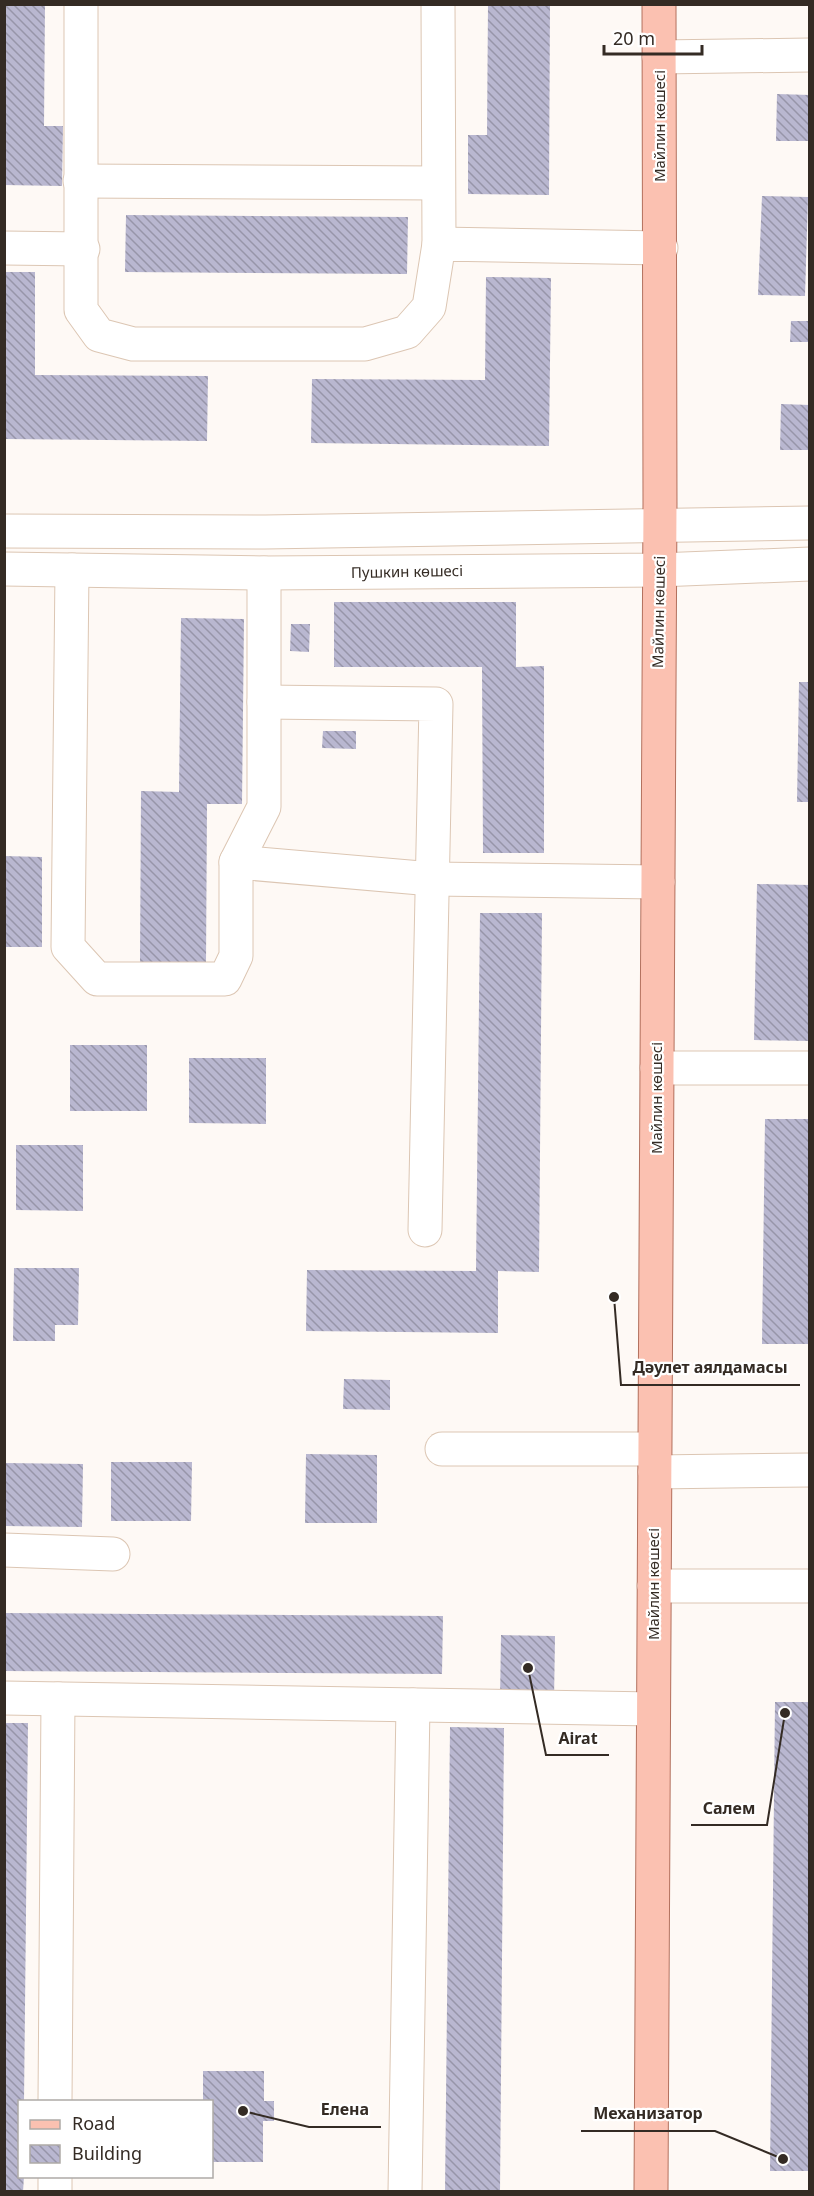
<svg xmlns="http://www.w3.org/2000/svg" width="814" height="2196" viewBox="0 0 814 2196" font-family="'Noto Sans',sans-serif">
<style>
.building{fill:url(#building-back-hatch)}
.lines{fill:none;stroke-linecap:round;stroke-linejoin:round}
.minor-casing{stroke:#dcc6b3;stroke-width:35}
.major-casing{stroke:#b3715e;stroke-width:35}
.minor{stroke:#fff;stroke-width:33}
.major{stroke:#fbc1b1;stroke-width:33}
.labels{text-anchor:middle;stroke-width:4.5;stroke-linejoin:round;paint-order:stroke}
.street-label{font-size:15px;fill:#342b24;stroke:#fff}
.leader{fill:none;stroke:#342b24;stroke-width:2}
.callout-dot{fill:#342b24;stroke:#fff;stroke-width:2}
.callout-label{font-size:16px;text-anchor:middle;font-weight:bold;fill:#342b24;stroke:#fff;stroke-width:4.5;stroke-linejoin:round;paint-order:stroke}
</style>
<defs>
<pattern id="building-back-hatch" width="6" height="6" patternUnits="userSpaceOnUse" patternTransform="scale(1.5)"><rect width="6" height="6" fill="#b9b7d0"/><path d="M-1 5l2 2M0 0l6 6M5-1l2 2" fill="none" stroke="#9795a9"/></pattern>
</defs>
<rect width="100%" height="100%" fill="#fef9f5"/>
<g class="building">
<path d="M4,4h41l-1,122h19l-1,60 -58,-1z"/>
<path d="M488,4h62l-1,191 -81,-1v-59h19z"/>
<path d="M777,94l33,1v46h-34z"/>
<path d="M762,196l46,1 -3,99 -47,-1z"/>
<path d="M126,215l282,2 -1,57 -282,-2z"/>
<path d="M5,272h30v103l173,1 -1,65 -202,-2z"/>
<path d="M486,277l65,1 -2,168 -238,-3 1,-64 173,1z"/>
<path d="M791,321h19v21h-20z"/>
<path d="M781,404l29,1v45h-30z"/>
<path d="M334,602h182v65l28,-1v187h-61l-1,-186h-148z"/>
<path d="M181,618l63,1 -2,185h-35l-1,159 -66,-1 1,-171 38,1z"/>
<path d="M291,624h19l-1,28 -19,-1z"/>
<path d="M799,682h11v120h-13z"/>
<path d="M323,731h33v18l-34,-1z"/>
<path d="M4,856l38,1v90h-38z"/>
<path d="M757,884l53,1v156l-56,-1z"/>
<path d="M480,913h62l-3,359 -41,-1v62l-192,-2 1,-61 169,1z"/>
<rect x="70" y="1045" width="77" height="66"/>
<path d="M189,1058h77v66l-77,-1z"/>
<path d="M765,1119h45v225h-48z"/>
<path d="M16,1145h67v66l-67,-1z"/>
<path d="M14,1268h65l-1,57h-23v16h-42z"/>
<path d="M344,1379l46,1v30l-47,-1z"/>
<path d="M306,1454l71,1v68h-72z"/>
<path d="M111,1462h81l-1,59h-80z"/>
<path d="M4,1463l79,1 -1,63 -78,-1z"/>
<path d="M4,1613l439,3 -1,58 -438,-3z"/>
<path d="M501,1635l54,1 -1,65 -54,-1z"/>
<path d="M775,1702h35v469h-40z"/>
<path d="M4,1723h24l-4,379h-4v74h4l-1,16h-19z"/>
<path d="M450,1727l54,1 -4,464h-55z"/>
<path d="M203,2071h61v30h10v20h-11v41h-51v-60h-9z"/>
</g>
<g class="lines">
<g class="minor-casing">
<g id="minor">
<path d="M81,4v306l18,25 34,9h232l42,-12 22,-25 10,-63 222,4"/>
<path d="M438,4l1,240"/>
<path d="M659,57l151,-2"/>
<path d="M80,181l358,2"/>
<path d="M4,248l79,1"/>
<path d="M4,531l261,1 545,-9"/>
<path d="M4,569l260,4 395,-3 151,-6"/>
<path d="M72,570l-4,377 29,32h128l11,-23v-94l28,-55v-234"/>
<path d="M264,702l172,2 -11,526"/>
<path d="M236,862l196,17 226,3"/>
<path d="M657,1068h153"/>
<path d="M442,1449h212"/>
<path d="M655,1472l155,-2"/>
<path d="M4,1550l109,4"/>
<path d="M654,1586h153"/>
<path d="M4,1698l649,11"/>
<path d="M55,2102l3,-403"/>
<path d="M55,2192v-16"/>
<path d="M405,2192l8,-487"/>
</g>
</g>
<g class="major-casing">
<path id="major" d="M651,2192l9,-1689 -1,-499"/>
</g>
<use href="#minor" class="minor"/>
<use href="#major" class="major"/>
</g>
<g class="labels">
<g class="street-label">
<text transform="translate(660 126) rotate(-90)" y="5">Майлин көшесі</text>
<text transform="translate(407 572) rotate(-1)" y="5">Пушкин көшесі</text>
<text transform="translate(659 612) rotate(-89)" y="5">Майлин көшесі</text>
<text transform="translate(657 1098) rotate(-90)" y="5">Майлин көшесі</text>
<text transform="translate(654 1584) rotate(-90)" y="5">Майлин көшесі</text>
</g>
</g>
<path class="leader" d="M614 1297L621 1385H800M528 1668L546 1755H609M785 1713L767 1825H691M243 2111L309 2127H381M783 2159L715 2131H581"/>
<g class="callout-dot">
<circle cx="614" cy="1297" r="6"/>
<circle cx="528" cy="1668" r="6"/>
<circle cx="785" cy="1713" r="6"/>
<circle cx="243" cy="2111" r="6"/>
<circle cx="783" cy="2159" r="6"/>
</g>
<g class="callout-label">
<text x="710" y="1373">Дәулет аялдамасы</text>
<text x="578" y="1744">Airat</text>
<text x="729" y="1814">Салем</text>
<text x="345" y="2115">Елена</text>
<text x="648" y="2119">Механизатор</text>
</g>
<rect width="814" height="2196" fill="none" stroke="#342b24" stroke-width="12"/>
<rect x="18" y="2100" width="195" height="78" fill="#ffffff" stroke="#aeaaa7" stroke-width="1.5"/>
<rect x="30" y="2120" width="30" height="9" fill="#fbc1b1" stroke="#aeaaa7" stroke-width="1.5"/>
<text x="72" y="2130" font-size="18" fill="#342b24">Road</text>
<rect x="30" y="2145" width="30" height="18" fill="url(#building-back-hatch)" stroke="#aeaaa7" stroke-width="1.5"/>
<text x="72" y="2160" font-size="18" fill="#342b24">Building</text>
<path d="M604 45v9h98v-9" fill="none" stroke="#342b24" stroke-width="3"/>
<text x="613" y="45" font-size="18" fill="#342b24" stroke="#ffffff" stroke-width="4.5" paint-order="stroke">20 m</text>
</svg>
